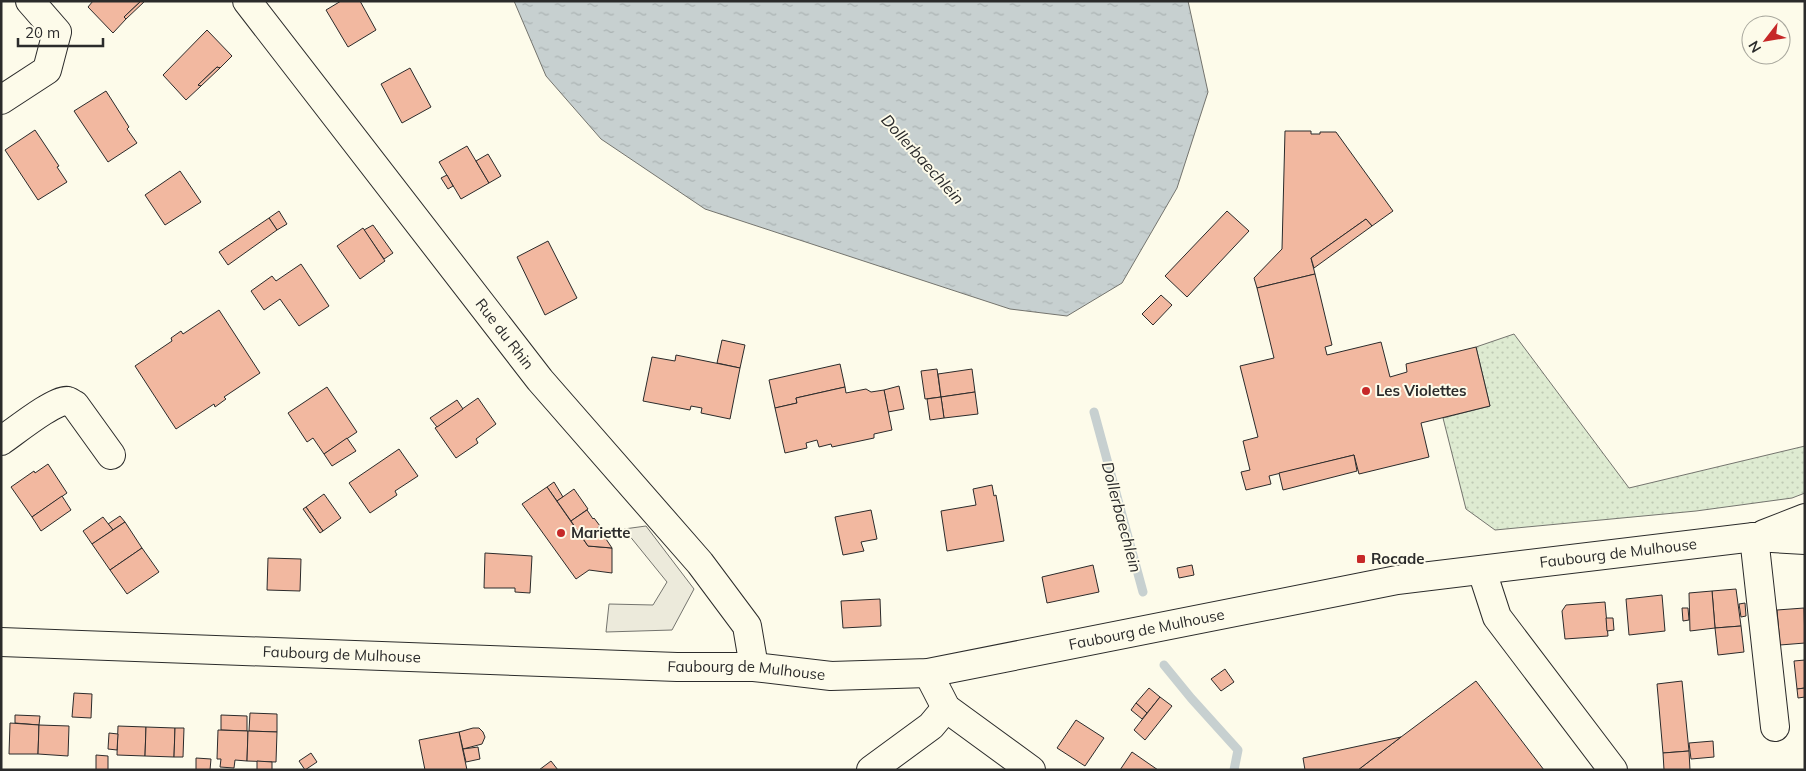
<svg xmlns="http://www.w3.org/2000/svg" width="1806" height="771" viewBox="0 0 1806 771" font-family="Mulish,sans-serif">
<style>
.grass{fill:url(#grass-dots);stroke:#74746e}
.parking{fill:#eceadb;stroke:#74746e}
.water{fill:url(#water-ripples);stroke:#74746e}
.lines{fill:none;stroke-linecap:round;stroke-linejoin:round}
.stream{stroke:#c7d0d0;stroke-width:9}
.building{fill:#f2b8a0;stroke:#2b2b2b}
.minor-casing{stroke:#2b2b2b;stroke-width:30}
.major-casing{stroke:#2b2b2b;stroke-width:30}
.minor{stroke:#fdfbea;stroke-width:28}
.major{stroke:#fdfbea;stroke-width:28}
.poi-dot{fill:#c62828;stroke:#fdfbea;stroke-width:2}
.labels{text-anchor:middle;stroke-width:4;stroke-linejoin:round;paint-order:stroke}
.street-label{font-size:15px;fill:#2b2b2b;stroke:#fdfbea}
.poi-label{font-size:15px;font-weight:bold;fill:#2b2b2b;stroke:#fdfbea;text-anchor:start}
.water-label{font-size:16px;font-style:italic;fill:#2b2b2b;stroke:#fdfbea}
</style>
<defs>
<pattern id="grass-dots" width="8" height="8" patternUnits="userSpaceOnUse" patternTransform="scale(1.25)"><rect width="8" height="8" fill="#deebd1"/><path d="M2 2h.1M6 6h.1" fill="none" stroke="#bfcab4" stroke-width="1.8" stroke-linecap="round"/></pattern>
<pattern id="water-ripples" width="26" height="14" patternUnits="userSpaceOnUse" patternTransform="scale(1.25)"><rect width="26" height="14" fill="#c7d0d0"/><path d="M2 4q2-2 4 0t4 0M15 11q2-2 4 0t4 0" fill="none" stroke="#abb3b3"/></pattern>
</defs>
<rect width="100%" height="100%" fill="#fdfbea"/>
<path class="grass" d="M1514,334l115,154 176,-42v47l-13,5 -96,13 -201,19 -29,-21 -23,-91 47,-12 -14,-59z"/>
<path class="parking" d="M646,526l48,63 -22,41 -66,2 3,-28 44,1 14,-23 -43,-53z"/>
<path class="water" d="M514,1h674l20,91 -31,96 -55,95 -55,33 -57,-7 -305,-100 -104,-70 -55,-63z"/>
<g class="lines">
<g class="stream">
<path d="M1094,412l49,180"/>
<path d="M1164,665l27,33 47,52 -4,20"/>
</g>
</g>
<g class="building">
<path d="M93,1h48l-17,16 2,2 -13,14 -25,-26z"/>
<path d="M141,1h4l-19,18 -2,-2z"/>
<path d="M341,1h19l16,29 -28,17 -22,-37z"/>
<path d="M207,30l25,26 -12,12 -3,-1 -19,18 3,1 -15,14 -23,-25z"/>
<path d="M217,67l3,1 -19,18 -3,-1z"/>
<path d="M410,68l21,39 -29,16 -21,-39z"/>
<path d="M106,91l23,36 -2,2 10,14 -29,19 -34,-51z"/>
<path d="M35,130l24,36 -2,1 10,15 -29,18 -33,-50z"/>
<path d="M1285,131h26v3h9v-2h16l57,79 -21,15 -6,-7 -55,39 4,16 -58,14 -3,-10 28,-29z"/>
<path d="M467,146l22,37 -28,16 -22,-37z"/>
<path d="M488,154l13,22 -12,7 -13,-22z"/>
<path d="M180,171l21,31 -36,23 -20,-30z"/>
<path d="M447,175l6,11 -5,3 -7,-11z"/>
<path d="M279,211l8,13 -10,6 -8,-12z"/>
<path d="M1227,211l22,20 -62,66 -22,-21z"/>
<path d="M269,218l8,12 -49,35 -9,-13z"/>
<path d="M1366,219l6,7 -58,42 -3,-10z"/>
<path d="M373,225l20,28 -9,6 -20,-29z"/>
<path d="M363,228l22,33 -25,18 -23,-33z"/>
<path d="M548,241l29,57 -32,17 -28,-58z"/>
<path d="M301,264l28,42 -30,20 -19,-27 -16,11 -13,-19 21,-15 4,5z"/>
<path d="M1315,274l17,71 -7,2 2,8 54,-13 9,35 17,-5 -1,-8 70,-17 14,59 -69,17 8,34 -70,17 -5,-19 -85,21 2,8 -25,6 -5,-18 9,-2 -7,-29 15,-4 -18,-71 34,-8 -17,-70z"/>
<path d="M1161,295l11,10 -19,20 -11,-11z"/>
<path d="M219,310l41,63 -36,24 2,2 -11,8 -1,-3 -38,25 -41,-63 37,-25 -1,-3 10,-7 2,3z"/>
<path d="M722,340l23,5 -5,23 -23,-5z"/>
<path d="M676,355l64,13 -10,51 -29,-6 1,-5 -11,-2 -1,4 -47,-9 9,-44 23,4z"/>
<path d="M840,364l5,23 -49,11 1,5 -22,5 -6,-28z"/>
<path d="M937,369l4,28 -16,2 -4,-28z"/>
<path d="M972,369l3,23 -34,5 -3,-23z"/>
<path d="M899,386l5,23 -16,3 -4,-22z"/>
<path d="M327,387l30,45 -33,22 -11,-16 -6,4 -19,-29z"/>
<path d="M845,387l1,6 20,-4 5,3 13,-2 8,40 -18,4v4l-42,9 -1,-3 -12,3 -2,-7 -11,3 1,5 -22,5 -10,-45 22,-5 -1,-5z"/>
<path d="M975,392l3,22 -34,4 -3,-21z"/>
<path d="M941,397l3,21 -14,2 -3,-21z"/>
<path d="M478,398l18,26 -20,15 2,4 -22,15 -21,-30z"/>
<path d="M457,400l6,9 -26,18 -7,-9z"/>
<path d="M347,438l9,13 -24,15 -8,-12z"/>
<path d="M399,449l19,27 -23,15 2,4 -27,18 -21,-30z"/>
<path d="M1354,455l3,16 -74,19 -4,-17z"/>
<path d="M48,464l19,29 -35,24 -21,-30 23,-16 1,2z"/>
<path d="M554,482l9,15 -6,4 -10,-14z"/>
<path d="M992,485l2,11 2,-1 8,46 -57,10 -6,-40 35,-6 -3,-16z"/>
<path d="M547,487l41,59 24,2v25l-23,-3 -13,9 -54,-75z"/>
<path d="M574,489l14,20 -17,12 -14,-20z"/>
<path d="M324,494l17,24 -18,13 -17,-24z"/>
<path d="M62,496l9,14 -30,21 -9,-14z"/>
<path d="M306,507l17,24 -3,2 -17,-24z"/>
<path d="M587,510l6,9 1,-1 6,8 -2,1 14,21 -24,-2 -17,-25z"/>
<path d="M871,510l6,29 -16,3 3,9 -21,4 -8,-38z"/>
<path d="M120,516l5,6 -12,8 -5,-6z"/>
<path d="M103,517l10,13 -21,14 -9,-13z"/>
<path d="M125,522l17,26 -32,22 -18,-26z"/>
<path d="M142,548l17,24 -32,22 -17,-24z"/>
<path d="M485,553l47,3 -2,37 -15,-1v-4h-31z"/>
<path d="M268,558l33,1 -1,32 -33,-1z"/>
<path d="M1093,565l6,27 -52,11 -5,-26z"/>
<path d="M1192,565l2,10 -15,3 -2,-10z"/>
<path d="M1736,589l5,37 -26,2 -3,-37z"/>
<path d="M1712,591l3,37 -25,3 -1,-38z"/>
<path d="M1662,595l3,36 -36,4 -3,-36z"/>
<path d="M880,599l1,27 -38,2 -2,-27z"/>
<path d="M1605,602l3,34 -43,3 -3,-28 4,-6z"/>
<path d="M1745,603l1,13 -5,1 -2,-13z"/>
<path d="M1682,608h6l1,12 -6,1z"/>
<path d="M1804,608l1,35 -25,2 -3,-35z"/>
<path d="M1606,618h7l1,12 -7,1z"/>
<path d="M1741,626l3,26 -26,3 -3,-27z"/>
<path d="M1805,660v28l-8,1 -3,-28z"/>
<path d="M1225,669l9,13 -13,9 -10,-12z"/>
<path d="M1476,681l68,89h-186l43,-33z"/>
<path d="M1682,681l7,70 -26,2 -6,-69z"/>
<path d="M1149,688l11,9 -13,16 -11,-10z"/>
<path d="M1805,688v9l-7,1 -1,-9z"/>
<path d="M74,693l18,1 -1,24 -19,-1z"/>
<path d="M1160,697l12,9 -27,34 -11,-10z"/>
<path d="M1136,703l11,10 -5,6 -11,-9z"/>
<path d="M250,713l27,1v18l-28,-1z"/>
<path d="M15,715l25,1 -1,9 -24,-2z"/>
<path d="M221,715l26,1v15l-26,-1z"/>
<path d="M1076,720l28,18 -19,28 -28,-18z"/>
<path d="M10,723l29,2 -1,29h-29z"/>
<path d="M39,725l30,1 -1,30 -30,-2z"/>
<path d="M118,726l28,1 -1,29 -28,-1z"/>
<path d="M146,727l29,1 -1,29 -29,-1z"/>
<path d="M175,728h9l-1,29h-9z"/>
<path d="M473,728h6l4,4 2,5 -3,7 -19,5 -4,-17z"/>
<path d="M218,730l30,1 -1,30 -12,-1 -1,8 -14,-1 1,-8h-4z"/>
<path d="M248,731l29,1 -1,30 -29,-1z"/>
<path d="M459,732l8,38h-42l-6,-30z"/>
<path d="M109,733l9,1 -1,16 -9,-1z"/>
<path d="M1401,737l-43,33h-53l-2,-12z"/>
<path d="M1713,741l1,16 -23,2 -2,-16z"/>
<path d="M478,747l2,12 -14,3 -3,-13z"/>
<path d="M1689,751l1,19h-26l-1,-17z"/>
<path d="M1132,752l26,18h-38z"/>
<path d="M311,753l6,9 -12,8 -6,-9z"/>
<path d="M96,755l12,1v14h-12z"/>
<path d="M196,758l15,1 -1,11h-14z"/>
<path d="M257,761l15,1v8h-15z"/>
<path d="M551,761l7,9h-19z"/>
</g>
<g class="lines">
<g class="minor-casing">
<g id="minor">
<path id="s1" d="M247,1l293,379 160,183 47,63 7,41"/>
<path d="M1,100l46,-30 10,-38 -27,-31"/>
<path d="M1,441c12,-8 55,-43 67,-40 1,0 6,4 7,4l36,50"/>
<path d="M1754,537l21,190"/>
<path d="M1482,571l15,46 116,153"/>
<path d="M928,673l18,35 85,62"/>
<path d="M871,770l60,-44 15,-18"/>
</g>
</g>
<g class="major-casing">
<g id="major">
<path d="M1764,534l41,-16"/>
<path id="s2" d="M1,642l676,25h77l77,9 97,-3 469,-93 357,-43 51,3"/>
</g>
</g>
<use href="#minor" class="minor"/>
<use href="#major" class="major"/>
</g>
<g class="poi-dot">
<circle cx="1366" cy="391" r="5"/>
<circle cx="561" cy="533" r="5"/>
<rect x="1356" y="554" width="10" height="10" rx="2.5"/>
</g>
<g class="labels">
<g class="street-label">
<text dy="5" stroke="none"><textPath href="#s1" startOffset="421">Rue du Rhin</textPath></text>
<text dy="5" stroke="none"><textPath href="#s2" startOffset="1629">Faubourg de Mulhouse</textPath></text>
<text dy="5" stroke="none"><textPath href="#s2" startOffset="1151">Faubourg de Mulhouse</textPath></text>
<text dy="5" stroke="none"><textPath href="#s2" startOffset="341">Faubourg de Mulhouse</textPath></text>
<text dy="5" stroke="none"><textPath href="#s2" startOffset="746">Faubourg de Mulhouse</textPath></text>
</g>
<g class="poi-label">
<text x="1376" y="396">Les Violettes</text>
<text x="571" y="538">Mariette</text>
<text x="1371" y="564">Rocade</text>
</g>
<g class="water-label">
<text transform="translate(923 159) rotate(48)" y="6">Dollerbaechlein</text>
<text transform="translate(1122 517) rotate(75)" y="6">Dollerbaechlein</text>
</g>
</g>
<rect width="1806" height="771" fill="none" stroke="#2b2b2b" stroke-width="5"/>
<g transform="translate(1766 40) rotate(239)"><circle r="24" fill="#fdfbea" stroke="#a9a89e"/>
<path d="M0-4L9 19L0 12L-9 19Z" fill="#c62828"/>
<text y="-8" font-size="14" font-weight="bold" text-anchor="middle" fill="#2b2b2b">N</text>
</g>
<path d="M18 38v8h85v-8" fill="none" stroke="#2b2b2b" stroke-width="2.5"/>
<text x="25" y="38" font-size="15" fill="#2b2b2b" stroke="#fdfbea" stroke-width="4" paint-order="stroke">20 m</text>
</svg>
